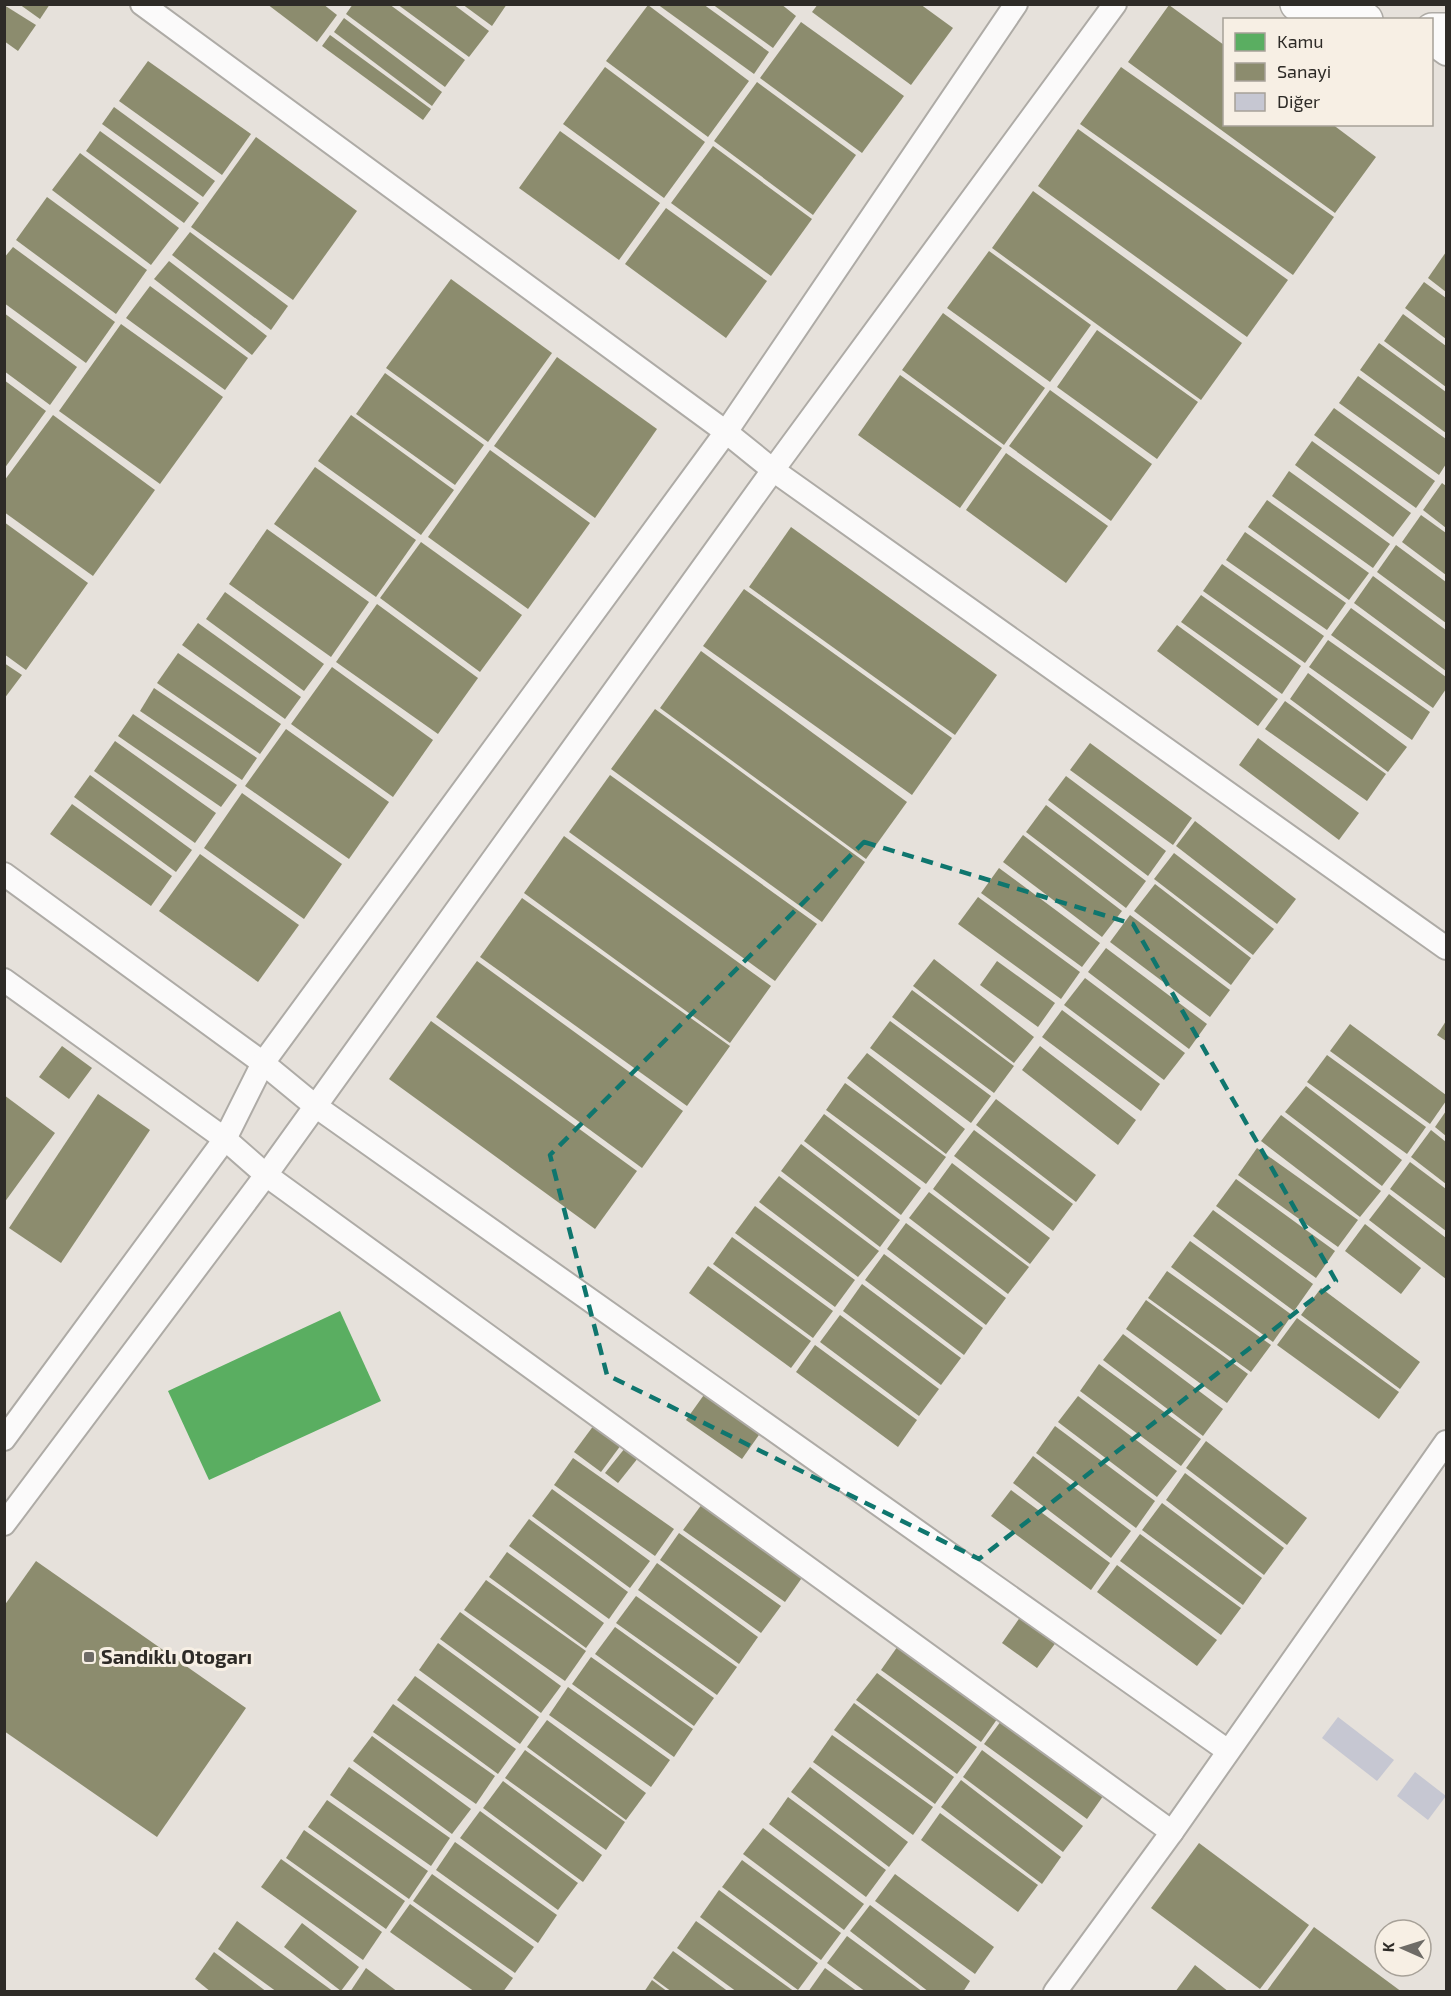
<svg xmlns="http://www.w3.org/2000/svg" width="1451" height="1996" viewBox="0 0 1451 1996" font-family="'Exo 2',sans-serif">
<style>
.public{fill:#5aae61}
.industry{fill:#8c8c6e}
.building{fill:#c6c7d2}
.lines{fill:none;stroke-linecap:round;stroke-linejoin:round}
.service-casing{stroke:#aeaba6;stroke-width:26}
.tertiary-casing{stroke:#aeaba6;stroke-width:36}
.service{stroke:#fbfafa;stroke-width:22}
.tertiary{stroke:#fbfafa;stroke-width:33}
.marked{fill:none;stroke:#0f766e;stroke-width:4.5;stroke-dasharray:12 8;stroke-linejoin:round}
.poi-dot{fill:#6e6b66;stroke:#f7efe4;stroke-width:2}
.labels{text-anchor:middle;stroke-width:6;stroke-linejoin:round;paint-order:stroke}
.poi-label{font-size:20px;font-weight:bold;fill:#2e2b27;stroke:#f7efe4;text-anchor:start}
</style>
<rect width="100%" height="100%" fill="#e6e1db"/>
<path class="public" d="M340,1311l41,90 -172,79 -41,-89z"/>
<g class="industry">
<path d="M19,4h31l-10,15z"/>
<path d="M267,4h56l14,11 -20,27z"/>
<path d="M353,4h36l76,56 -20,27 -99,-73z"/>
<path d="M397,4h56l36,27 -20,26z"/>
<path d="M462,4h45l-15,22z"/>
<path d="M657,4h46l66,48 -15,22z"/>
<path d="M712,4h69l15,12 -23,32z"/>
<path d="M818,4h102l33,24 -42,57 -99,-73z"/>
<path d="M4,5l32,20 -18,26 -14,-10z"/>
<path d="M648,5l101,76 -41,56 -102,-76z"/>
<path d="M1169,5l55,40v79h108l44,33 -41,56 -207,-151z"/>
<path d="M344,18l98,74 -10,14 -98,-74z"/>
<path d="M801,22l103,74 -42,57 -102,-75z"/>
<path d="M330,35l101,74 -8,11 -101,-74z"/>
<path d="M148,61l103,73 -29,41 -103,-74z"/>
<path d="M605,67l100,75 -41,56 -101,-74z"/>
<path d="M1121,67l213,150 -41,58 -213,-151z"/>
<path d="M757,82l99,73 -43,60 -99,-74z"/>
<path d="M114,107l101,74 -12,16 -101,-73z"/>
<path d="M1078,129l210,151 -41,57 -209,-151z"/>
<path d="M100,131l99,72 -15,20 -98,-72z"/>
<path d="M560,131l100,72 -41,57 -100,-72z"/>
<path d="M256,137l101,74 -64,89 -102,-73z"/>
<path d="M713,146l99,73 -41,57 -100,-73z"/>
<path d="M80,153l99,75 -28,37 -99,-75z"/>
<path d="M1033,191l209,152 -41,57 -209,-152z"/>
<path d="M47,197l100,73 -31,44 -100,-74z"/>
<path d="M666,208l101,73 -41,57 -101,-74z"/>
<path d="M190,232l98,74 -17,24 -99,-75z"/>
<path d="M13,247l102,75 -29,41 -82,-60v-45z"/>
<path d="M989,251l102,74 -41,57 -103,-74z"/>
<path d="M1446,252v40l-18,-14z"/>
<path d="M169,261l98,75 -15,19 -98,-76z"/>
<path d="M451,279l101,74 -64,89 -102,-74z"/>
<path d="M1424,282l22,16v41l-41,-31z"/>
<path d="M150,286l98,72 -23,32 -99,-72z"/>
<path d="M4,313l73,54 -27,38 -46,-34z"/>
<path d="M943,313l102,75 -41,57 -102,-75z"/>
<path d="M1403,314l43,32v41l-62,-46z"/>
<path d="M121,324l102,73 -63,87 -101,-73z"/>
<path d="M1097,330l101,72 -41,57 -100,-72z"/>
<path d="M1379,343l67,49v41l-86,-63z"/>
<path d="M557,357l100,72 -62,89 -101,-72z"/>
<path d="M385,373l99,72 -29,40 -99,-71z"/>
<path d="M900,375l102,73 -42,60 -102,-73z"/>
<path d="M1358,376l88,63v25l-7,11 -100,-72z"/>
<path d="M4,380l42,31 -42,58z"/>
<path d="M1050,390l102,74 -41,57 -102,-75z"/>
<path d="M1334,408l101,73 -19,27 -102,-73z"/>
<path d="M53,415l102,75 -62,86 -89,-64v-31z"/>
<path d="M351,415l103,75 -33,45 -103,-74z"/>
<path d="M1312,441l99,72 -18,24 -98,-72z"/>
<path d="M490,450l100,73 -62,86 -100,-72z"/>
<path d="M1006,453l102,73 -42,57 -100,-73z"/>
<path d="M315,467l101,73 -40,57 -102,-73z"/>
<path d="M1289,471l101,73 -17,24 -101,-72z"/>
<path d="M1442,483l4,3v42l-23,-18z"/>
<path d="M1267,500l102,73 -20,27 -101,-73z"/>
<path d="M1421,515l25,18v42l-44,-33z"/>
<path d="M4,522l84,61 -62,87 -22,-16z"/>
<path d="M791,527l206,148 -42,60 -206,-148z"/>
<path d="M267,529l102,73 -38,55 -102,-73z"/>
<path d="M1245,532l101,71 -19,27 -101,-70z"/>
<path d="M421,542l101,73 -42,57 -100,-74z"/>
<path d="M1396,545l50,37v41l-69,-51z"/>
<path d="M1222,564l102,72 -19,27 -102,-72z"/>
<path d="M1373,576l73,54v41l-92,-68z"/>
<path d="M744,589l208,149 -40,57 -209,-149z"/>
<path d="M225,592l99,72 -20,27 -98,-72z"/>
<path d="M1201,595l100,71 -19,28 -101,-72z"/>
<path d="M377,604l101,74 -40,56 -102,-72z"/>
<path d="M1351,608l95,69v12l-13,19 -102,-73z"/>
<path d="M198,623l103,74 -16,22 -103,-74z"/>
<path d="M1177,625l101,74 -20,27 -101,-75z"/>
<path d="M1328,640l102,72 -18,28 -103,-73z"/>
<path d="M701,651l206,151 -41,57 -206,-151z"/>
<path d="M178,653l103,71 -21,30 -103,-71z"/>
<path d="M4,663l18,12 -18,24z"/>
<path d="M332,667l101,73 -40,57 -102,-73z"/>
<path d="M1308,673l99,74 -19,25 -98,-73z"/>
<path d="M154,688l103,70 -15,22 -102,-69z"/>
<path d="M1285,701l101,73 -19,27 -102,-72z"/>
<path d="M655,709l210,153 -43,60 -211,-153z"/>
<path d="M133,714l104,71 -16,22 -103,-71z"/>
<path d="M286,729l103,73 -40,57 -104,-73z"/>
<path d="M1258,738l101,75 -20,27 -100,-75z"/>
<path d="M115,741l101,72 -21,30 -101,-72z"/>
<path d="M1090,743l102,75 -19,27 -103,-75z"/>
<path d="M90,775l102,75 -16,22 -102,-75z"/>
<path d="M610,775l207,149 -42,57 -206,-149z"/>
<path d="M1066,776l100,75 -18,25 -100,-76z"/>
<path d="M242,793l100,71 -38,55 -100,-71z"/>
<path d="M72,804l100,72 -21,30 -101,-72z"/>
<path d="M1046,805l100,76 -20,27 -100,-76z"/>
<path d="M1195,821l101,78 -19,25 -101,-78z"/>
<path d="M1023,835l99,76 -20,26 -99,-75z"/>
<path d="M564,836l207,150 -41,57 -206,-150z"/>
<path d="M1174,853l100,76 -21,26 -99,-76z"/>
<path d="M200,854l99,71 -41,57 -99,-71z"/>
<path d="M999,868l101,75 -18,24 -101,-74z"/>
<path d="M1155,884l96,74 -20,27 -97,-74z"/>
<path d="M978,897l102,75 -19,27 -103,-75z"/>
<path d="M522,898l208,148 -43,60 -207,-149z"/>
<path d="M1130,915l100,75 -20,27 -100,-75z"/>
<path d="M1106,948l101,76 -18,25 -101,-77z"/>
<path d="M934,959l100,78 -20,26 -101,-77z"/>
<path d="M477,961l206,150 -41,57 -206,-151z"/>
<path d="M997,961l58,42 -17,24 -58,-42z"/>
<path d="M1085,978l100,75 -21,27 -100,-75z"/>
<path d="M912,990l102,76 -20,27 -102,-76z"/>
<path d="M1062,1010l98,74 -19,27 -99,-74z"/>
<path d="M431,1021l206,150 -42,58 -206,-150z"/>
<path d="M890,1021l101,75 -20,27 -101,-75z"/>
<path d="M1446,1021v20l-9,-6z"/>
<path d="M1350,1024l96,71v6l-16,23 -100,-73z"/>
<path d="M62,1046l30,22 -23,31 -30,-22z"/>
<path d="M1040,1046l96,74 -18,25 -96,-75z"/>
<path d="M867,1053l98,76 -19,25 -99,-76z"/>
<path d="M1327,1055l99,72 -19,27 -100,-72z"/>
<path d="M845,1083l101,74 -20,27 -100,-74z"/>
<path d="M1306,1086l96,74 -20,26 -97,-74z"/>
<path d="M98,1094l52,36 -89,133 -52,-35z"/>
<path d="M4,1095l51,38 -51,70z"/>
<path d="M996,1099l100,76 -20,27 -100,-77z"/>
<path d="M1446,1111v25l-11,-9z"/>
<path d="M824,1114l97,74 -20,27 -97,-74z"/>
<path d="M1281,1115l100,76 -21,26 -99,-76z"/>
<path d="M974,1130l99,74 -20,27 -99,-75z"/>
<path d="M1431,1130l15,12v42l-35,-27z"/>
<path d="M801,1144l99,76 -20,27 -99,-76z"/>
<path d="M1257,1148l101,72 -20,27 -100,-72z"/>
<path d="M1410,1162l36,27v42l-56,-42z"/>
<path d="M952,1163l98,75 -20,26 -97,-75z"/>
<path d="M779,1176l100,75 -21,26 -99,-75z"/>
<path d="M1236,1179l99,72 -19,27 -100,-72z"/>
<path d="M929,1192l100,75 -21,27 -99,-76z"/>
<path d="M1389,1194l57,44v41l-77,-59z"/>
<path d="M755,1206l100,74 -20,27 -100,-74z"/>
<path d="M1213,1210l100,74 -19,27 -101,-75z"/>
<path d="M906,1223l100,75 -20,27 -99,-76z"/>
<path d="M1365,1224l56,44 -20,26 -56,-43z"/>
<path d="M732,1237l101,74 -20,27 -100,-74z"/>
<path d="M1190,1241l102,74 -19,27 -102,-75z"/>
<path d="M884,1254l99,74 -19,27 -99,-75z"/>
<path d="M708,1266l103,75 -20,27 -102,-75z"/>
<path d="M1167,1271l104,74 -20,27 -103,-74z"/>
<path d="M862,1284l99,74 -20,27 -98,-74z"/>
<path d="M1321,1288l99,74 -20,27 -99,-74z"/>
<path d="M1146,1300l102,74 -21,29 -101,-74z"/>
<path d="M840,1315l99,74 -20,27 -99,-74z"/>
<path d="M1297,1318l102,74 -20,27 -102,-74z"/>
<path d="M1123,1334l100,75 -20,27 -100,-76z"/>
<path d="M815,1345l102,75 -19,27 -102,-75z"/>
<path d="M1099,1364l102,75 -20,27 -101,-75z"/>
<path d="M706,1392l55,40 -19,27 -56,-39z"/>
<path d="M1078,1396l99,75 -20,26 -99,-75z"/>
<path d="M594,1425l27,20 -20,27 -27,-20z"/>
<path d="M1055,1426l100,75 -19,27 -100,-75z"/>
<path d="M1206,1441l101,77 -20,27 -101,-77z"/>
<path d="M625,1448l13,10 -20,25 -13,-10z"/>
<path d="M1033,1456l98,75 -20,27 -98,-75z"/>
<path d="M573,1458l101,71 -19,27 -101,-71z"/>
<path d="M1185,1473l99,75 -20,27 -98,-75z"/>
<path d="M552,1489l98,72 -20,27 -98,-72z"/>
<path d="M1011,1490l99,73 -19,27 -100,-74z"/>
<path d="M705,1500l101,72 -21,30 -102,-72z"/>
<path d="M1162,1503l100,75 -19,27 -101,-75z"/>
<path d="M529,1519l99,73 -19,27 -100,-73z"/>
<path d="M679,1533l102,73 -20,27 -101,-73z"/>
<path d="M1140,1534l101,74 -20,27 -101,-74z"/>
<path d="M507,1552l97,71 -18,25 -97,-71z"/>
<path d="M36,1561l210,147 -89,129 -153,-106v-125z"/>
<path d="M657,1563l101,74 -19,27 -101,-74z"/>
<path d="M1117,1565l100,75 -20,26 -100,-74z"/>
<path d="M486,1580l100,71 -21,30 -101,-71z"/>
<path d="M636,1596l101,71 -20,28 -101,-72z"/>
<path d="M460,1612l101,74 -20,27 -101,-74z"/>
<path d="M1021,1616l36,25 -20,27 -35,-25z"/>
<path d="M615,1627l99,71 -20,28 -99,-72z"/>
<path d="M438,1643l101,74 -19,27 -101,-74z"/>
<path d="M900,1643l100,72 -19,27 -100,-72z"/>
<path d="M591,1657l102,72 -19,28 -102,-73z"/>
<path d="M877,1673l100,74 -20,27 -101,-74z"/>
<path d="M415,1676l101,73 -18,25 -101,-74z"/>
<path d="M568,1687l102,73 -19,27 -102,-72z"/>
<path d="M854,1703l100,74 -19,27 -101,-74z"/>
<path d="M393,1704l102,72 -19,28 -103,-72z"/>
<path d="M1004,1717l102,75 -19,27 -103,-75z"/>
<path d="M547,1720l99,73 -20,27 -99,-73z"/>
<path d="M832,1735l101,72 -20,28 -100,-73z"/>
<path d="M372,1736l99,73 -19,25 -99,-73z"/>
<path d="M525,1750l100,72 -19,28 -101,-72z"/>
<path d="M982,1750l101,76 -20,26 -100,-75z"/>
<path d="M349,1767l101,71 -19,28 -101,-71z"/>
<path d="M810,1767l98,75 -19,25 -98,-75z"/>
<path d="M961,1780l100,77 -19,27 -101,-77z"/>
<path d="M503,1781l99,74 -19,27 -100,-74z"/>
<path d="M788,1797l98,73 -20,27 -97,-73z"/>
<path d="M327,1800l101,71 -19,28 -101,-72z"/>
<path d="M480,1811l98,72 -20,27 -98,-72z"/>
<path d="M940,1813l98,72 -20,27 -97,-72z"/>
<path d="M763,1828l101,76 -20,26 -101,-76z"/>
<path d="M304,1830l101,71 -19,28 -100,-71z"/>
<path d="M455,1842l102,73 -19,28 -102,-73z"/>
<path d="M1199,1843l110,82 -49,64 -109,-81z"/>
<path d="M281,1859l101,73 -19,28 -102,-73z"/>
<path d="M742,1860l99,73 -20,27 -99,-73z"/>
<path d="M432,1874l102,73 -19,26 -102,-72z"/>
<path d="M895,1874l99,73 -19,27 -100,-73z"/>
<path d="M719,1890l99,73 -20,27 -98,-73z"/>
<path d="M410,1904l103,74 -10,14h-28l-85,-60z"/>
<path d="M870,1905l100,76 -7,11h-34l-79,-61z"/>
<path d="M237,1921l97,71h-57l-59,-43z"/>
<path d="M696,1921l99,71h-58l-60,-44z"/>
<path d="M302,1923l57,44 -18,24 -57,-44z"/>
<path d="M1314,1927l88,65h-136z"/>
<path d="M847,1936l76,56h-57l-39,-29z"/>
<path d="M673,1951l56,41h-57l-19,-14z"/>
<path d="M214,1952l53,40h-56l-16,-13z"/>
<path d="M1195,1965l34,27h-54z"/>
<path d="M366,1968l32,24h-48z"/>
<path d="M825,1968l33,24h-50z"/>
<path d="M652,1980l16,12h-24z"/>
</g>
<g class="building">
<path d="M1338,1717l56,43 -17,21 -55,-43z"/>
<path d="M1415,1772l31,24 -18,24 -31,-24z"/>
</g>
<g class="lines">
<g class="service-casing">
<g id="service">
<path d="M142,4l584,428 47,38 673,478"/>
<path d="M1432,44l14,10"/>
<path d="M4,874l259,189 51,42 914,646"/>
<path d="M4,980l221,159 41,36 906,657"/>
<path d="M4,1439l221,-300 38,-76 463,-631 290,-428"/>
<path d="M4,1524l262,-349 507,-705 342,-466"/>
<path d="M1055,1992l117,-160 274,-390"/>
</g>
</g>
<g class="tertiary-casing">
<g id="tertiary">
<path d="M1297,4l69,16"/>
<path d="M1432,30h14"/>
</g>
</g>
<use href="#service" class="service"/>
<use href="#tertiary" class="tertiary"/>
</g>
<path class="marked" d="M864,842l269,82 203,357 -357,278 -372,-184 -57,-220z"/>
<rect class="poi-dot" x="83" y="1651" width="12" height="12" rx="3"/>
<g class="labels">
<g class="poi-label">
<text x="101" y="1664">Sandıklı Otogarı</text>
</g>
</g>
<rect width="1451" height="1996" fill="none" stroke="#2e2b27" stroke-width="12"/>
<rect x="1223" y="18" width="210" height="108" fill="#f7efe4" stroke="#a7a198" stroke-width="1.5"/>
<rect x="1235" y="33" width="30" height="18" fill="#5aae61" stroke="#a7a198" stroke-width="1.5"/>
<text x="1277" y="48" font-size="18" fill="#2e2b27">Kamu</text>
<rect x="1235" y="63" width="30" height="18" fill="#8c8c6e" stroke="#a7a198" stroke-width="1.5"/>
<text x="1277" y="78" font-size="18" fill="#2e2b27">Sanayi</text>
<rect x="1235" y="93" width="30" height="18" fill="#c6c7d2" stroke="#a7a198" stroke-width="1.5"/>
<text x="1277" y="108" font-size="18" fill="#2e2b27">Diğer</text>
<g transform="translate(1403 1948) rotate(273)"><circle r="28" fill="#f7efe4" stroke="#a7a198" stroke-width="1.5"/>
<path d="M0-4.5L10 22L0 15L-10 22Z" fill="#6e6b66"/>
<text y="-9" font-size="16" font-weight="bold" text-anchor="middle" fill="#2e2b27">K</text>
</g>
</svg>
